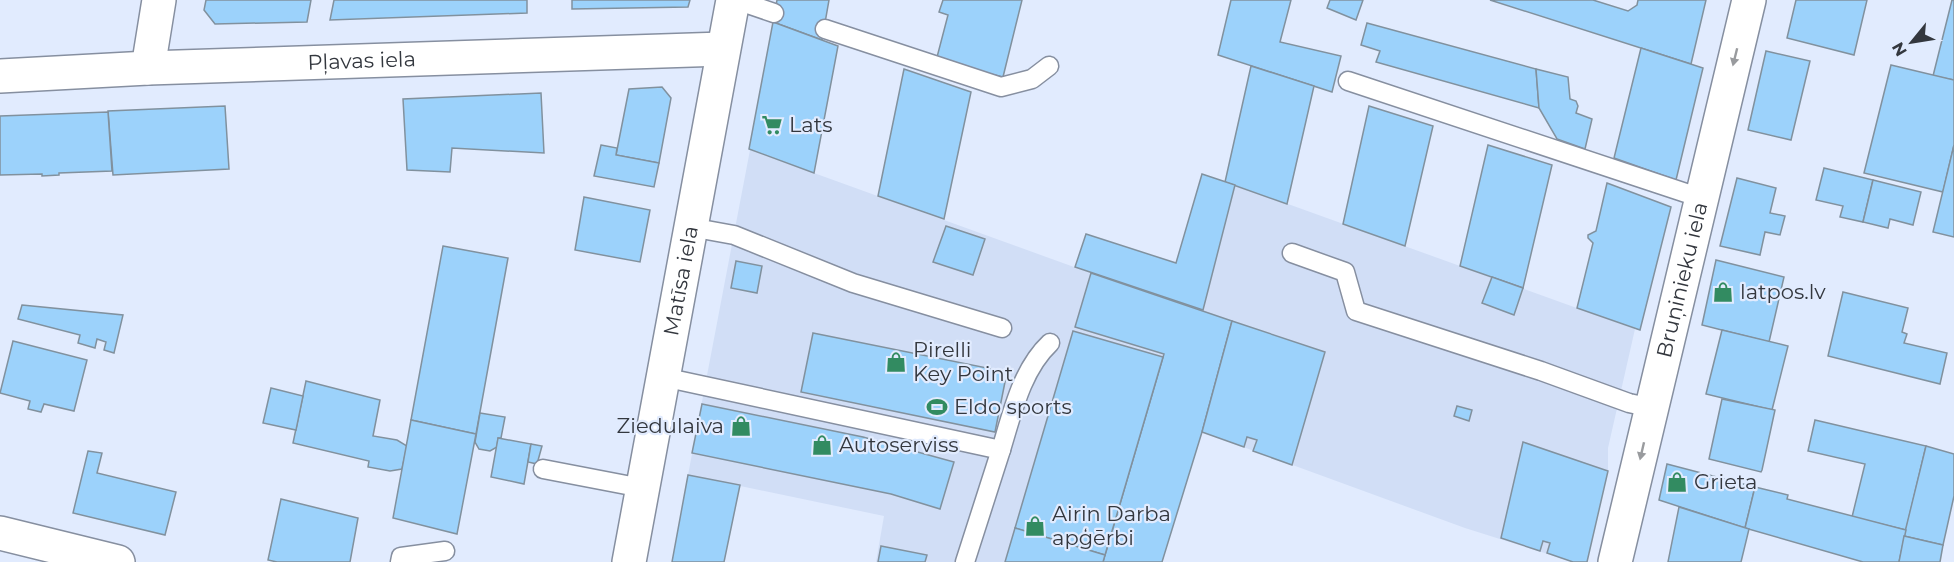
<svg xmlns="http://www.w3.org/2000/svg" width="1954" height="562" viewBox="0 0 1954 562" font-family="Montserrat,sans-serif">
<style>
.built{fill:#d1def6}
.building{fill:#9cd2fb;stroke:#81919e;stroke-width:1.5}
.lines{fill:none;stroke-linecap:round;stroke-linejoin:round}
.service-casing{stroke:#868fa0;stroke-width:21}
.minor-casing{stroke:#868fa0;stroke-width:36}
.tertiary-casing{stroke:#868fa0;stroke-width:36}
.service{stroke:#fff;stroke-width:18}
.minor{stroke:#fff;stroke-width:33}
.tertiary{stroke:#fff;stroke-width:33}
.oneway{fill:#999b9e}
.labels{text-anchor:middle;stroke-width:4.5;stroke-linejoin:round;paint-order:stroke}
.street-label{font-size:21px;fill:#33373e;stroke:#e1ebfe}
.poi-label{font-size:21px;fill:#33373e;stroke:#e1ebfe;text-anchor:start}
</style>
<rect width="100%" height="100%" fill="#e1ebfe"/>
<path class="built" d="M750,150l324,117 128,43 33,-125 400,144 -27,119v23l-22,91h-13l-108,-34 -263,-96 -40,130h-286l8,-46 -196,-41z"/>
<g class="building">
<path d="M206,0h105l-4,22 -92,2 -11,-14z"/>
<path d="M334,0h193v13l-197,7z"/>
<path d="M572,0h118l-2,7 -116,2z"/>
<path d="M777,0h52l-7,40 -49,-18z"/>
<path d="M943,0h79l-19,77 -67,-16 12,-46 -9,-3z"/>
<path d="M1231,0h60l-11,42 61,14 -9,36 -114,-37z"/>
<path d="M1330,0h33l-7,20 -29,-12z"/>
<path d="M1490,0h103l35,11 9,-6 1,-5h68l-15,64z"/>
<path d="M1796,0h71l-13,55 -67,-17z"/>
<path d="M1952,0h2v80l-21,-4z"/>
<path d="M773,22l65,24 -24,127 -65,-24z"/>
<path d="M1367,23l169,46 3,39 -163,-46 4,-11 -19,-6z"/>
<path d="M1641,48l62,20 -27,112 -62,-22z"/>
<path d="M1766,51l44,10 -19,79 -43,-10z"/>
<path d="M1891,65l63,15v65l-11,47 -79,-19z"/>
<path d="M1251,66l63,20 -27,118 -62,-22z"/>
<path d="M904,69l67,23 -27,127 -66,-23z"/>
<path d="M1536,69l32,8 2,22 6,2 2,5 -2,7 16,6 -7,30 -28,-10 -18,-31z"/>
<path d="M662,87l9,11 -12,65 -43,-8 13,-66z"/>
<path d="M541,93l3,60 -92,-5 -2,24 -43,-2 -4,-71z"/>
<path d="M225,106l4,63 -116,6 -5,-64z"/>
<path d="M1369,106l64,20 -28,120 -62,-22z"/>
<path d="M108,112l4,59 -53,2v2l-17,1v-2l-42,1v-59z"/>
<path d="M601,145l16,3 -1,7 43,8 -5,24 -60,-11z"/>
<path d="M1488,145l64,20 -29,123 -63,-22z"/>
<path d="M1954,145v92l-21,-5z"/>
<path d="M1824,168l49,12 -10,42 -23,-5 3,-11 -27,-6z"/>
<path d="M1202,174l33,11 -32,125 -128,-43 11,-33 90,29z"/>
<path d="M1737,178l39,10 -6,25 15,3 -5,19 -15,-3 -5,23 -40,-9z"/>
<path d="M1873,180l48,12 -8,33 -23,-6 -2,9 -25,-6z"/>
<path d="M1607,183l64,24 -31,123 -63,-22 16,-65 -5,-5v-3l8,-4z"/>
<path d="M584,197l66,13 -10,52 -65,-12z"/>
<path d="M946,226l39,13 -12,36 -40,-13z"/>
<path d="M443,246l65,12 -32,176 -65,-14z"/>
<path d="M1716,260l68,17 -15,65 -67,-17z"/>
<path d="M736,261l26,5 -5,27 -26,-5z"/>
<path d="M1091,273l141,48 -30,111 -40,130h-59l61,-208 -89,-27z"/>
<path d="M1492,277l31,11 -9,27 -32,-12z"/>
<path d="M1843,292l65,16 -6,24 5,2 -3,9 43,10 -7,31 -112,-28z"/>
<path d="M22,305l101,10 -9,38 -10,-3 2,-8 -9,-3 -2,9 -17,-5 2,-8 -62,-16z"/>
<path d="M1232,321l93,31 -33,113 -39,-14 4,-11 -10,-3 -3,10 -42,-15z"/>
<path d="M1722,330l66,16 -16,64 -66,-16z"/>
<path d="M1073,331l90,26 -58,198 -90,-27z"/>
<path d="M813,333l194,39 -12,60 -194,-40z"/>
<path d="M13,341l74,19 -13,51 -30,-7 -3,8 -13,-3 2,-8 -30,-8z"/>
<path d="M306,381l74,19 -7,36 24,4 10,6 -5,23 -12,2 -22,-4 1,-6 -76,-18z"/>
<path d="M271,388l32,8 -7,34 -33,-7z"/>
<path d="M1722,399l53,11 -13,60 -1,2 -52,-13z"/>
<path d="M702,404l161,33 91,25 -14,47 -49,-15 -199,-41z"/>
<path d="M1457,406l15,4 -3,11 -15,-5z"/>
<path d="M480,413l25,4 -4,21h-3l-1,9 -7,4 -11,-2 -4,-7z"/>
<path d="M411,420l65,14 -19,100 -64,-16z"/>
<path d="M1815,420l111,26 -20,84 -54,-13 13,-53 -57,-13z"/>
<path d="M498,438l33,6 -7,40 -33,-7z"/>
<path d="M1523,442l85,29 -21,91h-14l-26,-9 3,-10 -7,-2 -3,10 -39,-13z"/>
<path d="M531,444l11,2 -5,18 -9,-2z"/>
<path d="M1926,446l28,8v42l-11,49 -39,-9z"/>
<path d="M88,451l14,2 -5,20 79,19 -11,43 -92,-22z"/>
<path d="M1667,464l88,23 -10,41 -86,-28z"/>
<path d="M688,475l52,10 -16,77h-52z"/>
<path d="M1755,487l33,8 -1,4 119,31 -7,32h-36l-118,-34z"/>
<path d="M281,499l77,19 -8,44h-73l-9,-2z"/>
<path d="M1679,507l70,22 -8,33h-73z"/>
<path d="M1015,528l90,27 -2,7h-98z"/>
<path d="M1904,536l39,9 -3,17h-41z"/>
<path d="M881,546l46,9 -2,7h-47z"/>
</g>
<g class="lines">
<g class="service-casing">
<g id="service">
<path d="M736,0l38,13"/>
<path d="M825,29l176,58 31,-8 17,-13"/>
<path d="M1348,81l353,117"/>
<path d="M690,227l44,8 119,48 149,45"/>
<path d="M1292,253l53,19 11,39 185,60 88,32 23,5"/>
<path d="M663,377l338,73"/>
<path d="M543,469l99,19"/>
<path d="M400,562l1,-5 44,-6"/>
<path d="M965,562c11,-35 23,-71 34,-106 12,-37 21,-85 51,-113"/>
</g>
</g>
<g class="minor-casing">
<g id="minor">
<path d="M148,68l11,-68"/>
<path id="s1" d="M0,76l148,-8 575,-19"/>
<path d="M0,533l118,29"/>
<path id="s2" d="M1615,562l134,-562"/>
</g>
</g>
<g class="tertiary-casing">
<g id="tertiary">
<path id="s3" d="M629,562l104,-562"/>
</g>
</g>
<use href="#service" class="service"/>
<use href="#minor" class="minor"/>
<use href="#tertiary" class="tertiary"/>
</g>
<defs><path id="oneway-solid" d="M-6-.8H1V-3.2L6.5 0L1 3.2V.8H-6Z" transform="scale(1.5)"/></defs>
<g class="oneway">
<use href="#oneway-solid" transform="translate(1735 57) rotate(104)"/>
<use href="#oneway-solid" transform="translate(1642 451) rotate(103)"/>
</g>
<defs>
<g id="supermarket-bare" transform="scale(1.62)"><path d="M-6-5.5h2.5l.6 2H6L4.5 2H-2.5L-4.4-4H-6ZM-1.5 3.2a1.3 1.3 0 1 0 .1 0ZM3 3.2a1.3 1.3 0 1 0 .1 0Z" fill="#328b61" stroke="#e1ebfe" stroke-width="2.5" paint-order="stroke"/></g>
<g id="shop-bare" transform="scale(1.62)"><path d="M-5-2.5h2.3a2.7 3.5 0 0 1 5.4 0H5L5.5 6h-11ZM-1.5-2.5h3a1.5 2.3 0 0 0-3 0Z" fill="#328b61" stroke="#e1ebfe" stroke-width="2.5" paint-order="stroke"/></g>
<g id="stadium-bare" transform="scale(1.62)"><path d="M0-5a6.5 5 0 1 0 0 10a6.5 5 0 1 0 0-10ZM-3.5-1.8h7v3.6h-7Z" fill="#328b61" stroke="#e1ebfe" stroke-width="2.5" paint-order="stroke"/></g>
</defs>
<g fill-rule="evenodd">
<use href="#supermarket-bare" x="772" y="125"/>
<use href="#shop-bare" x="1723" y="292"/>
<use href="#shop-bare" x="896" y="362"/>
<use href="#stadium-bare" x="937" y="407"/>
<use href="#shop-bare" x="741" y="426"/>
<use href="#shop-bare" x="822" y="445"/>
<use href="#shop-bare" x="1677" y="482"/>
<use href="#shop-bare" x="1035" y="526"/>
</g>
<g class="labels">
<g class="street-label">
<text dy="7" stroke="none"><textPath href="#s1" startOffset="362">Pļavas iela</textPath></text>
<text dy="7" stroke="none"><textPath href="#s3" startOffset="286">Matīsa iela</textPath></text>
<text dy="7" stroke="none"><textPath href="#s2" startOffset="290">Bruņinieku iela</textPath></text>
</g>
<g class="poi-label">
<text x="789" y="132">Lats</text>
<text x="1740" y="299">latpos.lv</text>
<text x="913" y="357">Pirelli<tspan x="913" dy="24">Key Point</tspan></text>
<text x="954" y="414">Eldo sports</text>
<text x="724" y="433" text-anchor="end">Ziedulaiva</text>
<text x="839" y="452">Autoserviss</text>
<text x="1694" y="489">Grieta</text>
<text x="1052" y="521">Airin Darba<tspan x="1052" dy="24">apģērbi</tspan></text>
</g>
</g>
<g transform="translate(1912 42) rotate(240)" stroke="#e1ebfe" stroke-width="4.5" paint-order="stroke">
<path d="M0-4.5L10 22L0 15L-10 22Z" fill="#33373e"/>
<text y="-9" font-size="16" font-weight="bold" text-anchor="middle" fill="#33373e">N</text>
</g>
</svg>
